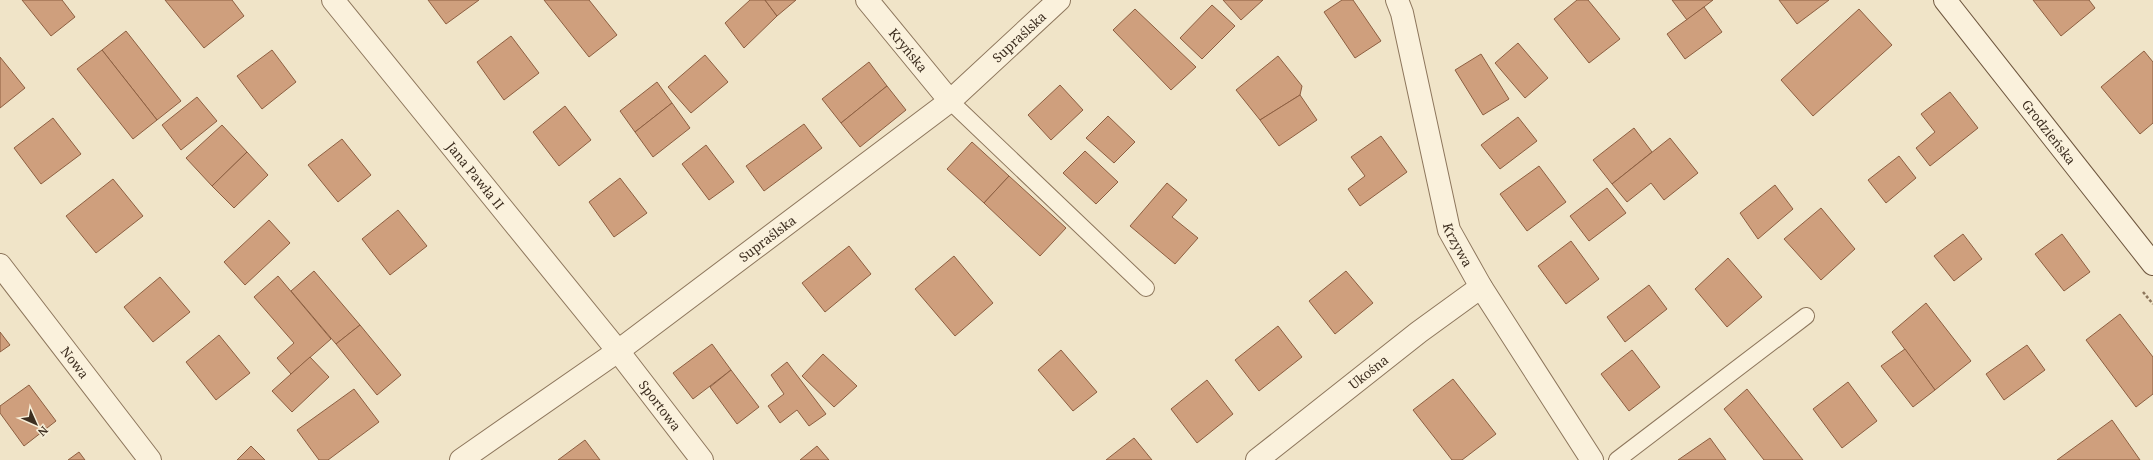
<svg xmlns="http://www.w3.org/2000/svg" width="2153" height="460" viewBox="0 0 2153 460" font-family="'Noto Serif',serif">
<style>
.building{fill:#cf9f7d;stroke:#8d5f41}
.lines{fill:none;stroke-linecap:round;stroke-linejoin:round}
.lane-casing{stroke:#8d765c;stroke-width:18}
.street-casing{stroke:#8d765c;stroke-width:24}
.secondary-casing{stroke:#6f573f;stroke-width:24}
.path{stroke:#8d765c;stroke-width:2.5;stroke-dasharray:3 2;stroke-linecap:butt}
.lane{stroke:#faf1dc;stroke-width:16}
.street{stroke:#faf1dc;stroke-width:22}
.secondary{stroke:#faf1dc;stroke-width:22}
.labels{text-anchor:middle;stroke-width:3.5;stroke-linejoin:round;paint-order:stroke}
.street-label{font-size:13px;fill:#3d2e20;stroke:#f7eed8}
</style>
<rect width="100%" height="100%" fill="#f0e4c8"/>
<g class="building">
<path d="M22,0h40l13,17 -24,19z"/>
<path d="M165,0h67l12,16 -40,32z"/>
<path d="M428,0h51l-33,24z"/>
<path d="M544,0h45l28,35 -28,22z"/>
<path d="M750,0h15l12,16 -33,32 -19,-25z"/>
<path d="M765,0h31l-19,16z"/>
<path d="M1223,0h40l-22,20z"/>
<path d="M1342,0h11l28,41 -26,17 -31,-46z"/>
<path d="M1577,0h11l32,39 -31,24 -35,-44z"/>
<path d="M1672,0h41l-26,20z"/>
<path d="M1779,0h50l-32,24z"/>
<path d="M2033,0h56l6,8 -34,28z"/>
<path d="M1212,5l23,21 -33,33 -22,-21z"/>
<path d="M1704,7l18,25 -37,27 -18,-25z"/>
<path d="M1135,9l61,58 -25,23 -58,-60z"/>
<path d="M1859,9l33,36 -79,71 -32,-36z"/>
<path d="M126,31l55,70 -24,19 -55,-70z"/>
<path d="M511,36l28,37 -35,27 -27,-38z"/>
<path d="M1518,43l30,35 -23,20 -30,-35z"/>
<path d="M102,50l55,70 -24,19 -56,-70z"/>
<path d="M272,50l24,32 -34,27 -25,-33z"/>
<path d="M2144,51l9,11v61l-13,11 -39,-47z"/>
<path d="M1481,54l28,45 -26,16 -28,-45z"/>
<path d="M705,55l23,27 -37,31 -23,-26z"/>
<path d="M1278,56l24,30 -2,9 -40,25 -24,-30z"/>
<path d="M0,57l25,31 -25,20z"/>
<path d="M869,62l18,24 -46,37 -19,-24z"/>
<path d="M657,82l15,21 -37,29 -15,-21z"/>
<path d="M1060,85l23,25 -32,30 -23,-25z"/>
<path d="M887,86l19,24 -46,37 -19,-24z"/>
<path d="M1950,92l28,36 -48,38 -14,-18 19,-16 -14,-18z"/>
<path d="M1300,95l17,25 -38,26 -19,-26z"/>
<path d="M197,97l20,24 -36,29 -19,-25z"/>
<path d="M672,103l18,25 -37,29 -18,-25z"/>
<path d="M565,106l26,34 -32,26 -26,-34z"/>
<path d="M1108,116l27,26 -21,21 -28,-25z"/>
<path d="M1518,117l19,24 -37,28 -19,-24z"/>
<path d="M53,118l28,36 -40,30 -27,-36z"/>
<path d="M804,124l18,24 -58,43 -18,-25z"/>
<path d="M222,125l25,27 -35,34 -26,-28z"/>
<path d="M1634,128l18,24 -40,32 -19,-24z"/>
<path d="M1381,136l26,36 -47,34 -12,-17 17,-13 -14,-19z"/>
<path d="M1670,138l28,35 -34,27 -13,-17 -24,19 -15,-18z"/>
<path d="M342,139l29,36 -33,27 -30,-37z"/>
<path d="M972,142l37,34 -25,27 -37,-34z"/>
<path d="M706,145l28,37 -25,18 -27,-36z"/>
<path d="M1085,151l33,31 -22,22 -33,-31z"/>
<path d="M247,152l21,23 -34,33 -22,-22z"/>
<path d="M1899,156l17,22 -30,25 -18,-23z"/>
<path d="M1539,166l27,36 -39,29 -27,-37z"/>
<path d="M1009,176l57,52 -26,28 -56,-53z"/>
<path d="M620,178l27,35 -33,24 -25,-35z"/>
<path d="M113,179l30,37 -47,37 -30,-37z"/>
<path d="M1167,183l20,17 -15,17 26,21 -23,26 -45,-38z"/>
<path d="M1775,185l18,24 -35,30 -18,-26z"/>
<path d="M1607,188l19,25 -37,28 -19,-25z"/>
<path d="M1821,208l34,41 -34,31 -37,-41z"/>
<path d="M398,210l29,36 -37,29 -28,-36z"/>
<path d="M269,220l21,23 -45,42 -21,-23z"/>
<path d="M1963,234l19,25 -28,22 -20,-25z"/>
<path d="M2062,234l28,38 -26,19 -29,-37z"/>
<path d="M1571,241l28,38 -33,25 -28,-38z"/>
<path d="M849,246l22,28 -46,38 -23,-29z"/>
<path d="M954,256l39,47 -38,33 -40,-47z"/>
<path d="M1728,258l34,39 -35,30 -32,-38z"/>
<path d="M314,271l46,54 -24,19 -45,-53z"/>
<path d="M1346,271l27,32 -38,31 -26,-33z"/>
<path d="M278,276l53,63 -40,35 -14,-16 17,-15 -40,-46z"/>
<path d="M160,277l30,35 -37,30 -29,-35z"/>
<path d="M1649,285l18,24 -42,33 -18,-25z"/>
<path d="M1926,303l45,58 -36,29 -43,-58z"/>
<path d="M2120,314l33,43v37l-17,13 -50,-67z"/>
<path d="M360,325l41,50 -24,20 -41,-51z"/>
<path d="M1278,326l24,31 -43,34 -24,-31z"/>
<path d="M0,332l10,13 -10,7z"/>
<path d="M219,335l31,38 -34,27 -30,-38z"/>
<path d="M712,344l19,26 -38,29 -20,-26z"/>
<path d="M2027,345l18,25 -41,30 -18,-26z"/>
<path d="M1905,349l30,41 -22,17 -32,-41z"/>
<path d="M1061,350l36,42 -24,19 -35,-41z"/>
<path d="M1632,350l28,37 -31,24 -28,-37z"/>
<path d="M823,354l34,32 -23,21 -32,-31z"/>
<path d="M310,357l19,20 -37,35 -20,-21z"/>
<path d="M787,362l39,52 -17,12 -12,-16 -17,13 -12,-17 16,-12 -13,-19z"/>
<path d="M731,370l28,37 -22,17 -27,-37z"/>
<path d="M1453,379l43,55 -34,26h-10l-39,-50z"/>
<path d="M1207,380l26,34 -36,29 -26,-34z"/>
<path d="M1848,382l29,39 -35,27 -29,-39z"/>
<path d="M29,385l27,36 -32,25 -24,-33v-7z"/>
<path d="M354,389l25,33 -51,38h-9l-22,-30z"/>
<path d="M1747,389l56,71h-39l-40,-51z"/>
<path d="M2112,420l28,40h-83z"/>
<path d="M1134,438l18,22h-46z"/>
<path d="M1710,438l16,22h-48z"/>
<path d="M585,440l15,20h-42z"/>
<path d="M251,446l14,14h-28z"/>
<path d="M817,446l12,14h-29z"/>
<path d="M79,452l6,8h-17z"/>
</g>
<g class="lines">
<g class="lane-casing">
<g id="lane">
<path d="M950,101l196,187"/>
<path d="M1617,460l189,-144"/>
</g>
</g>
<g class="street-casing">
<g id="street">
<path id="s1" d="M333,0l285,351 84,109"/>
<path id="s2" d="M867,0l83,101"/>
<path id="s3" d="M1397,0l5,13 47,217 32,57 111,173"/>
<path id="s4" d="M0,265l150,195"/>
<path id="s5" d="M461,460l157,-109 332,-250 109,-101"/>
<path id="s6" d="M1257,460l162,-128 62,-45"/>
</g>
</g>
<g class="secondary-casing">
<g id="secondary">
<path id="s7" d="M1945,0l208,264"/>
</g>
</g>
<path class="path" d="M2143,292l10,12"/>
<use href="#lane" class="lane"/>
<use href="#street" class="street"/>
<use href="#secondary" class="secondary"/>
</g>
<g class="labels">
<g class="street-label">
<text dy="5" stroke="none"><textPath href="#s5" startOffset="701">Supraślska</textPath></text>
<text dy="5" stroke="none"><textPath href="#s2" startOffset="65">Kryńska</textPath></text>
<text dy="5" stroke="none"><textPath href="#s7" startOffset="168">Grodzieńska</textPath></text>
<text dy="5" stroke="none"><textPath href="#s1" startOffset="226">Jana Pawła II</textPath></text>
<text dy="5" stroke="none"><textPath href="#s5" startOffset="378">Supraślska</textPath></text>
<text dy="5" stroke="none"><textPath href="#s3" startOffset="253">Krzywa</textPath></text>
<text dy="5" stroke="none"><textPath href="#s4" startOffset="123">Nowa</textPath></text>
<text dy="5" stroke="none"><textPath href="#s6" startOffset="142">Ukośna</textPath></text>
<text dy="5" stroke="none"><textPath href="#s1" startOffset="521">Sportowa</textPath></text>
</g>
</g>
<g transform="translate(36 424) rotate(135)" stroke="#f7eed8" stroke-width="3" paint-order="stroke">
<path d="M0-3L7 15L0 10L-7 15Z" fill="#3d2e20"/>
<text y="-6" font-size="11" font-weight="bold" text-anchor="middle" fill="#3d2e20">N</text>
</g>
</svg>
